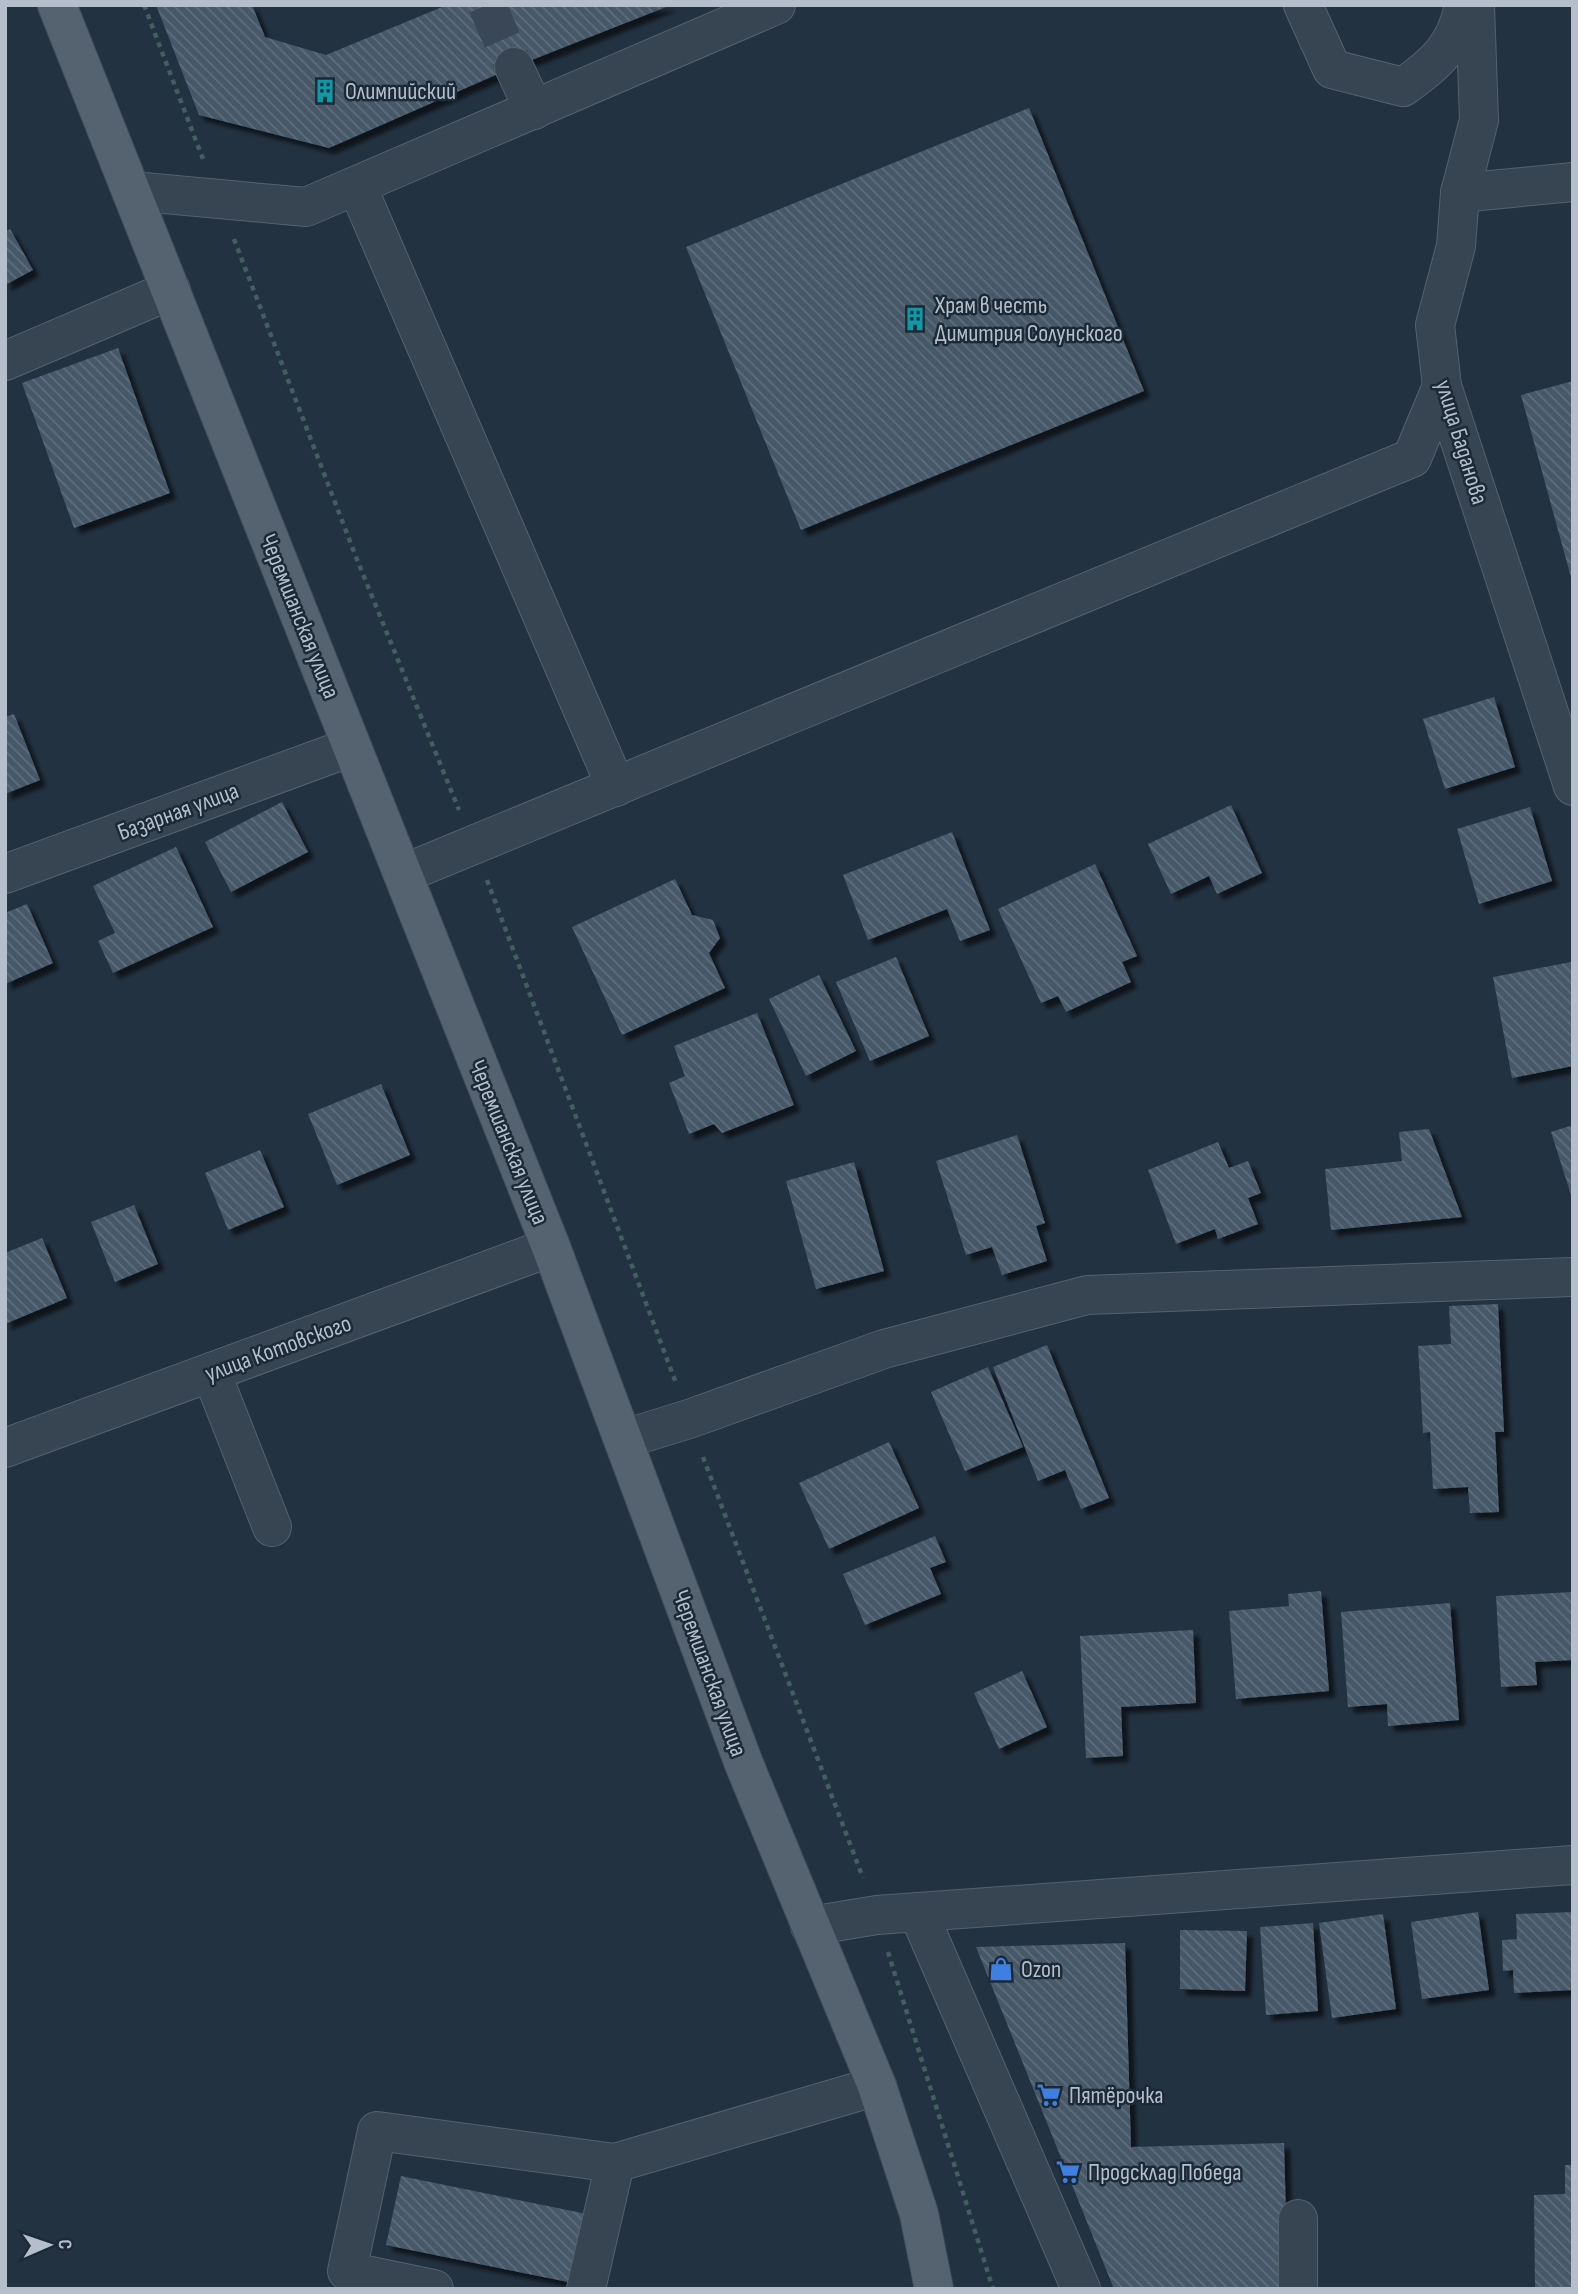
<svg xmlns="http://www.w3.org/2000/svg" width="1578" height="2294" viewBox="0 0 1578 2294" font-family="'Sofia Sans Condensed',sans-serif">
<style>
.building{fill:url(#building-back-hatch);filter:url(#shadow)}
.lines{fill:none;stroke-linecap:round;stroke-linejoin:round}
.minor-tunnel{stroke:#394756;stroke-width:38;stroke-dasharray:38 19;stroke-linecap:butt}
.minor-casing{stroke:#55626e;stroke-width:40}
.major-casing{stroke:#414d5a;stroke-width:40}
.path{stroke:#435e5f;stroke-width:4.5;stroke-dasharray:5 5;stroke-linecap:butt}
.minor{stroke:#374451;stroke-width:38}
.major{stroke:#556371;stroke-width:38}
.labels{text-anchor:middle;stroke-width:5;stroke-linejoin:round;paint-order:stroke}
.poi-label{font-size:24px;fill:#b4bfcb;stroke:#1c2936;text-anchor:start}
.street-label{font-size:24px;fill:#b4bfcb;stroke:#1c2936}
</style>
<defs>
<pattern id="building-back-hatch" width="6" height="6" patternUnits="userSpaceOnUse" patternTransform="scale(1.75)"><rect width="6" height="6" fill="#475868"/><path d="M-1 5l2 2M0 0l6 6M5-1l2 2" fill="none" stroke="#5f6e7c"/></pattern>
<filter id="shadow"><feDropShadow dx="6" dy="6" stdDeviation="2" flood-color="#0009"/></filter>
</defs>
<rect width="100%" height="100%" fill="#233241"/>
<g class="building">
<path d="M156,5h96l13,32 61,18 121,-50h224l-157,62 -185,81 -130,-33z"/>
<path d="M1029,108l115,283 -343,139 -115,-283z"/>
<path d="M10,229l23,41 -28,15v-53z"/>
<path d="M118,348l52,145 -96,35 -52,-145z"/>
<path d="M1573,381v200h-1l-51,-186z"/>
<path d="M1494,697l21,70 -70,22 -22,-70z"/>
<path d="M14,714l26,66 -35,14v-77z"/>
<path d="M282,802l26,50 -77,40 -26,-50z"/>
<path d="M1231,805l31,68 -45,21 -8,-18 -38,18 -23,-50z"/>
<path d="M1530,807l22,74 -73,23 -22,-75z"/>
<path d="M952,832l38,98 -30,11 -13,-32 -79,31 -25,-65z"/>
<path d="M176,847l37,80 -100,46 -15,-32 17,-8 -22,-47z"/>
<path d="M1095,864l42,92 -15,6 9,20 -65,30 -8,-16 -17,7 -43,-94z"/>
<path d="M675,879l17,36 21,5 7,18 -11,15 16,35 -103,47 -50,-108z"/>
<path d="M27,904l26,59 -48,21v-71z"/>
<path d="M896,957l33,79 -59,25 -34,-79z"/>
<path d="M1571,962l2,104 -61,12 -19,-101z"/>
<path d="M819,975l37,76 -50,25 -37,-77z"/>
<path d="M757,1013l37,92 -72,28 -8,-9 -25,10 -20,-51 16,-7 -11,-30z"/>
<path d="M381,1084l29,71 -73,30 -29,-71z"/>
<path d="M1573,1125v73h-1l-21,-66z"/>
<path d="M1429,1129l33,88 -131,13 -6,-61 77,-8 -3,-29z"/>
<path d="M1017,1135l28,88 -9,3 11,35 -45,14 -10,-28 -26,8 -30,-94z"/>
<path d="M1218,1142l11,26 19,-7 13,32 -13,5 10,26 -40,15 -3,-10 -39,15 -28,-74z"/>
<path d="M260,1150l24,57 -56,23 -23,-57z"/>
<path d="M854,1162l30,109 -68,18 -30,-108z"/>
<path d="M134,1205l24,59 -43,18 -24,-60z"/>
<path d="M42,1238l25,60 -62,26v-71z"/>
<path d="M1498,1304l6,128h-9l4,80 -29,1 -2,-26 -35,2 -3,-57 -7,1 -5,-87 33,-2 -2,-38z"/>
<path d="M1047,1345l62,153 -28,11 -16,-39 -27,11 -45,-114z"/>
<path d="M988,1367l35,80 -58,24 -34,-79z"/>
<path d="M889,1442l30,66 -90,41 -30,-66z"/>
<path d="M935,1536l11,26 -16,6 11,26 -76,31 -22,-51z"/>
<path d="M1321,1591l8,100 -93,8 -7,-88 60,-5 -1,-12z"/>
<path d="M1573,1592v68l-38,2 2,23 -36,2 -5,-91z"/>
<path d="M1450,1603l9,117 -71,6 -1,-22 -39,3 -7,-95z"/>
<path d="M1193,1630l3,73 -75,4 2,49 -37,2 -6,-122z"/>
<path d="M1022,1671l25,56 -48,22 -25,-56z"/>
<path d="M1478,1912l11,78 -67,9 -11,-77z"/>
<path d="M1573,1912v78l-59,3 -1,-23 -10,1 -1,-31 15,-1 -1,-25z"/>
<path d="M1383,1914l13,95 -64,9 -13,-95z"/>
<path d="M1313,1923l5,88 -52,4 -6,-88z"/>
<path d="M1180,1930l67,1 -2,60 -65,-2z"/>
<path d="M1125,1943l6,204 153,-4 4,146h-174l-138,-342z"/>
<path d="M1565,2165h8v122h-38l-1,-92 31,-1z"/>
<path d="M401,2176l191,39 -14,69 -192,-39z"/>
</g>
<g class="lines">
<path class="minor-tunnel" d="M487,5l27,62"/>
<g class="minor-casing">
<g id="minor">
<path d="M1303,5l29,64 71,18c33,-23 53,-41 61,-82"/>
<path d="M1475,5l4,115 -19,73 -4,53 -21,79 7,61 131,400"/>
<path d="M514,67l20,43"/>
<path d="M357,186l259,601"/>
<path d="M132,191l174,16 470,-202"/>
<path d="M1460,193l113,-11"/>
<path d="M5,361l166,-71"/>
<path d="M5,874l346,-127"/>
<path d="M403,874l1009,-416 30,-72"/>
<path d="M211,1372l61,155"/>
<path d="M624,1439l65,-20 195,-70 203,-54 486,-18"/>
<path d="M5,1448l546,-201"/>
<path d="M918,1912l163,377"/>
<path d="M810,1926l67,-11 696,-50"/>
<path d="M434,2289l-87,-18 30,-140 238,32"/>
<path d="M586,2289l29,-126 262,-77"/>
<path d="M1298,2289v-70"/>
</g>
</g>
<g class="major-casing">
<path id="major" d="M57,5l494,1242 193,517 133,322 42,128 15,75"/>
</g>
<g class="path">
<path d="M144,5l59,154"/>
<path d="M234,239l122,318 103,253"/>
<path d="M487,880l189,503"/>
<path d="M703,1457l160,421"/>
<path d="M888,1952l105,337"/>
</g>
<use href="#minor" class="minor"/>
<use href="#major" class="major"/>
</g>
<defs>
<g id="building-bare" transform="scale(1.89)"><path d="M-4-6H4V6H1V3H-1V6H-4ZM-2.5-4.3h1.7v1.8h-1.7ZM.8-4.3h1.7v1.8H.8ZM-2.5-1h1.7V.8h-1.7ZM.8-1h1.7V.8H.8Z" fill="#0f9aa8" stroke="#1c2936" stroke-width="2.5" paint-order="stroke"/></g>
<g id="shop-bare" transform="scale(1.89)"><path d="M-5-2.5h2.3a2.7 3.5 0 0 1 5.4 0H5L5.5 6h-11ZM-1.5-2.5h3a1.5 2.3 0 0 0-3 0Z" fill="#3f7fe0" stroke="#1c2936" stroke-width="2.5" paint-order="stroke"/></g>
<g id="supermarket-bare" transform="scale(1.89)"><path d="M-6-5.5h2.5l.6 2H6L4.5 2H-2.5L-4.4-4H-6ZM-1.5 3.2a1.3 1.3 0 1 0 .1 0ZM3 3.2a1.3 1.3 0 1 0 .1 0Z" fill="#3f7fe0" stroke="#1c2936" stroke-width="2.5" paint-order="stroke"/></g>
</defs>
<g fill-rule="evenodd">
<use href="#building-bare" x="325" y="91"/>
<use href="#building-bare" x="915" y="319"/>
<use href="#shop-bare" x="1001" y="1969"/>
<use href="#supermarket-bare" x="1049" y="2095"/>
<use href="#supermarket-bare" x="1068" y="2172"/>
</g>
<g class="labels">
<g class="poi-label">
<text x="345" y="99">Олимпийский</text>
<text x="935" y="313">Храм в честь<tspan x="935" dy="28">Димитрия Солунского</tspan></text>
<text x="1021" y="1977">Ozon</text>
<text x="1069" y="2103">Пятёрочка</text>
<text x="1088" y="2180">Продсклад Победа</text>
</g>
<g class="street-label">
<text transform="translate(1462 442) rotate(73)" y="8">улица Баданова</text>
<text transform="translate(300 616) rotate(68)" y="8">Черемшанская улица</text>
<text transform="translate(178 811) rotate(-20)" y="8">Базарная улица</text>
<text transform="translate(509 1142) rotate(68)" y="8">Черемшанская улица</text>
<text transform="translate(278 1348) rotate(-20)" y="8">улица Котовского</text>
<text transform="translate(710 1673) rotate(70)" y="8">Черемшанская улица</text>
</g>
</g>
<rect width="1578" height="2294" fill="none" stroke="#b4bfcb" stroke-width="14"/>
<g transform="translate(49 2245) rotate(88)" stroke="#1c2936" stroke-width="5" paint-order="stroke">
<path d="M0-5L12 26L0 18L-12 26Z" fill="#b4bfcb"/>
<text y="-10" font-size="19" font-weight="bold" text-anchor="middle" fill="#b4bfcb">С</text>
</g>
</svg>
